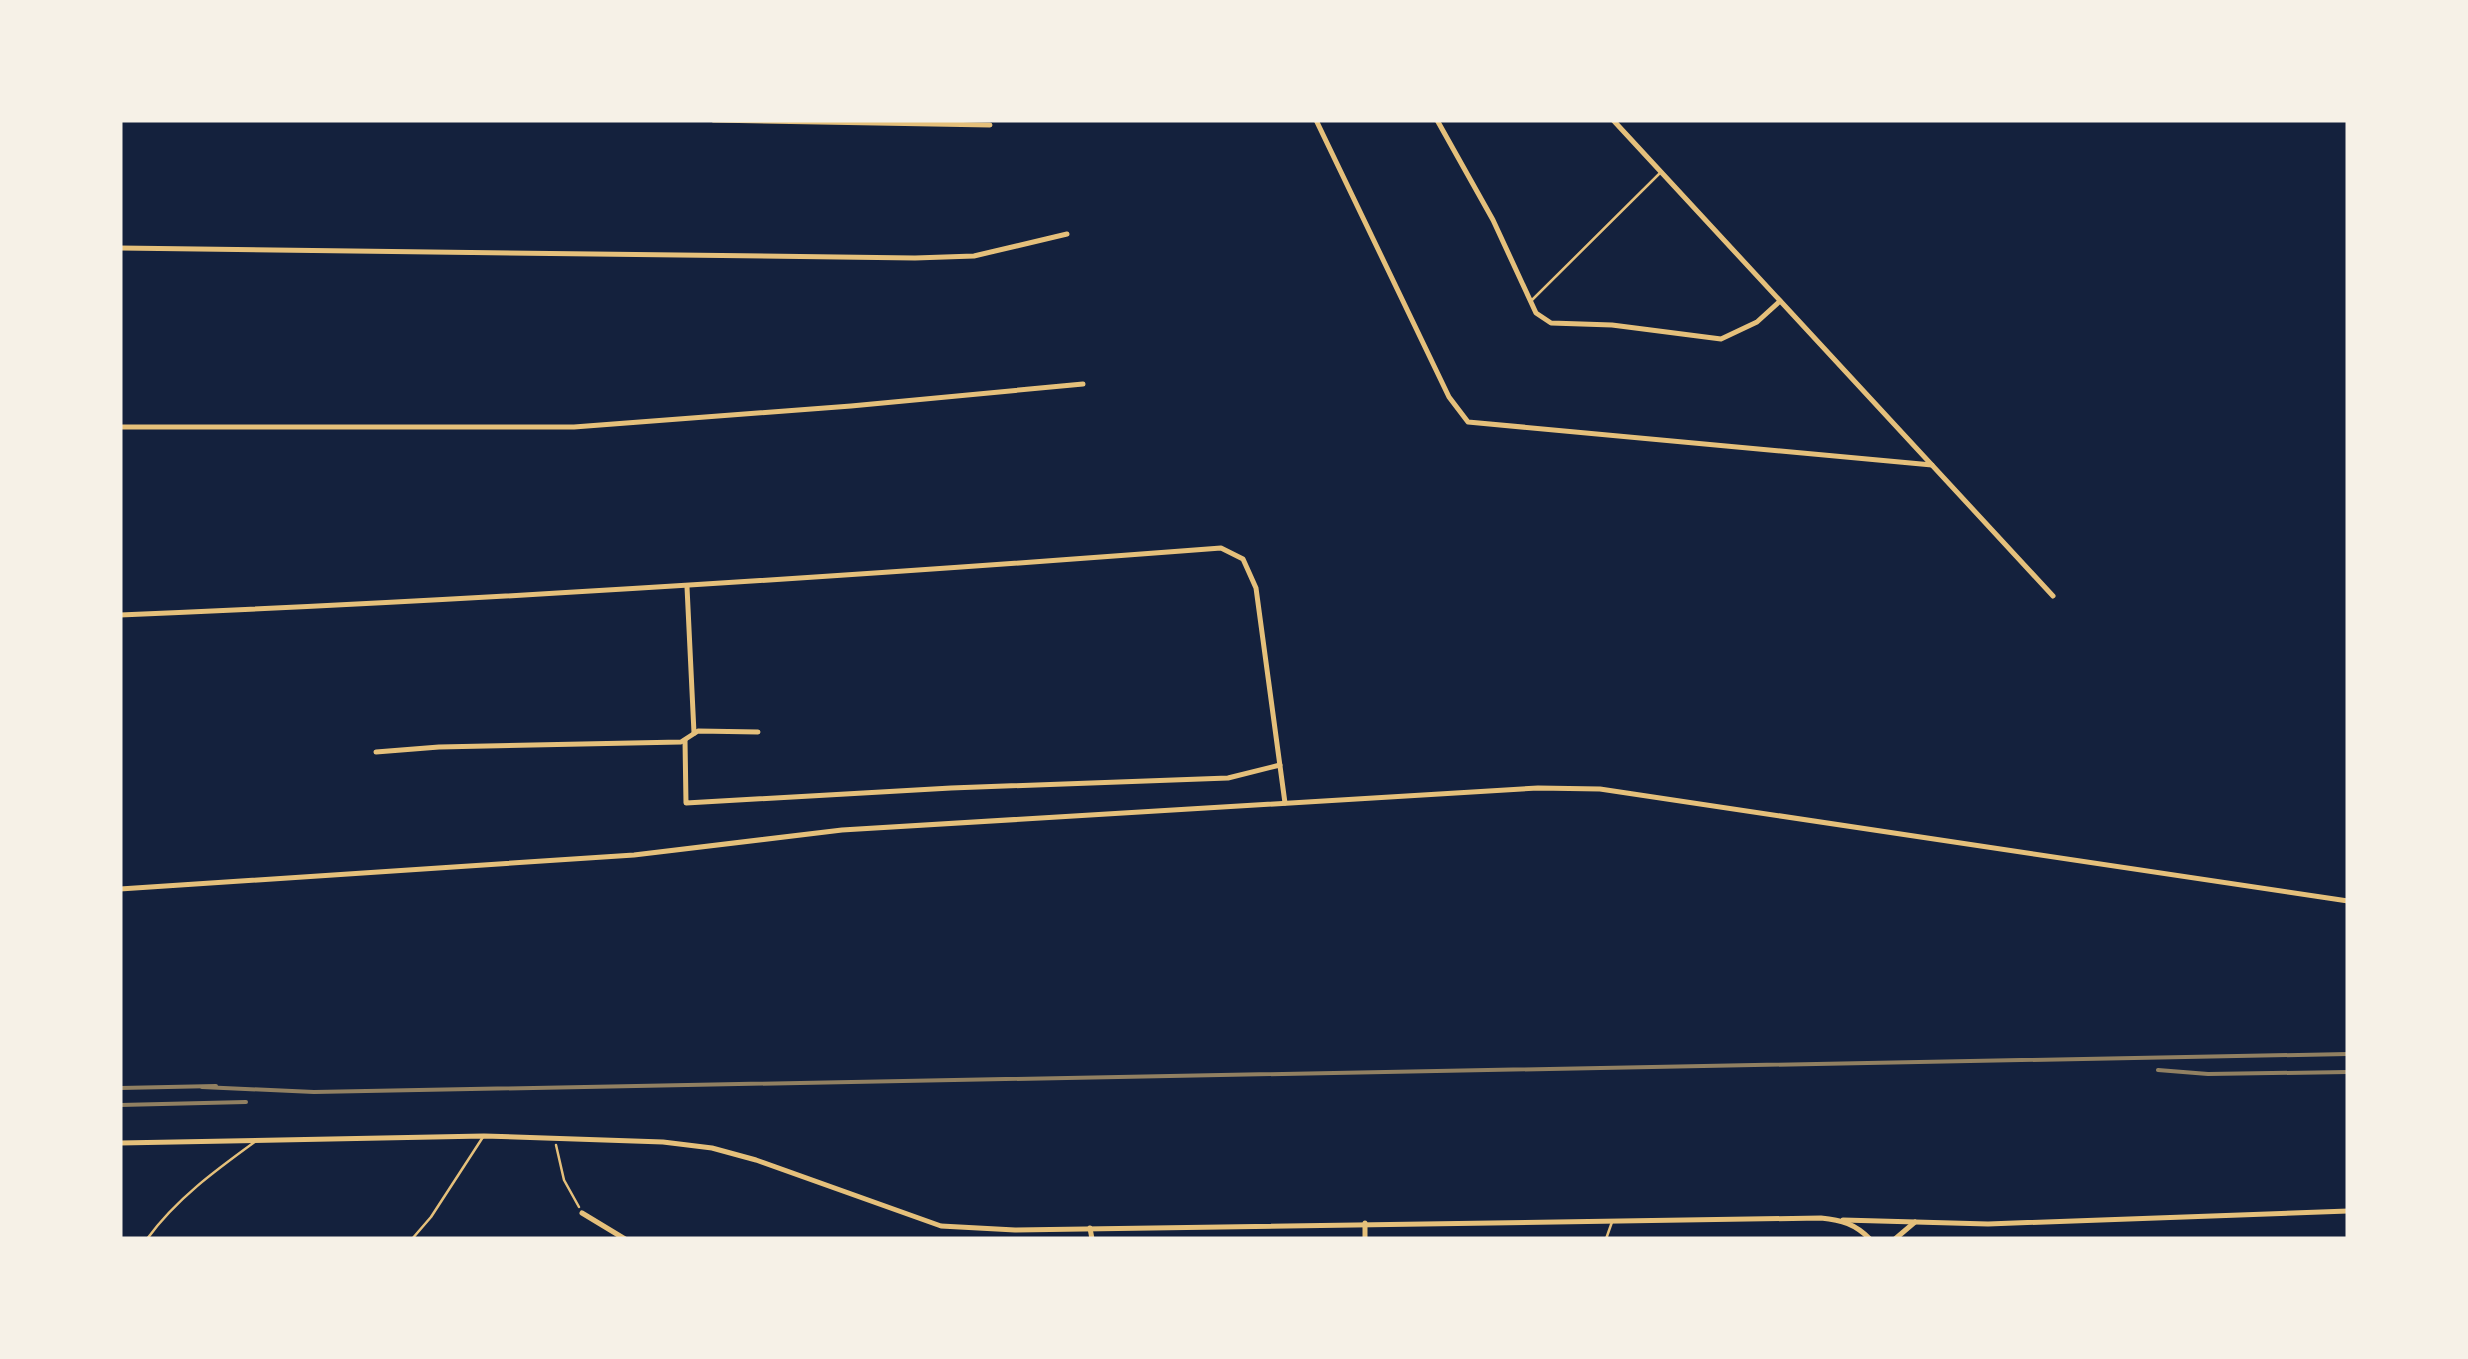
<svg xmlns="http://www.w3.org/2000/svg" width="2468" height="1359" viewBox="0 0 2468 1359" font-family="Barlow,sans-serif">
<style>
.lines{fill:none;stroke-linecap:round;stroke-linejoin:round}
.path{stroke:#e5c07b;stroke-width:2.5}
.service{stroke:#e5c07b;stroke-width:2.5}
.minor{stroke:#e5c07b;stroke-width:5}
.tertiary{stroke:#e5c07b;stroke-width:5}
.rail{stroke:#918062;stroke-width:4}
</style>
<rect width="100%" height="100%" fill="#14213d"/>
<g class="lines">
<path class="path" d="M556,1145l8,35 15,27"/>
<g class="service">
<path d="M1532,300l129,-128"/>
<path d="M147,1239c29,-40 69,-69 109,-98"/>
<path d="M412,1239l19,-22 52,-80"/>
<path d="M1606,1239l6,-17"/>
</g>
<g class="minor">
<path d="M713,120l277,5"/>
<path d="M1316,120l133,277 19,25 464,43"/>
<path d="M1437,120l56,100 43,93 15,10 61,2 109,14 36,-17 23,-21"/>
<path d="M1613,120l440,476"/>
<path d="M120,248l795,10 59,-2 93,-22"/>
<path d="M120,427h454l277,-21 232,-22"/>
<path d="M687,587l7,146"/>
<path d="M120,615c368,-15 734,-39 1101,-67l22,11 13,29 29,215"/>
<path d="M685,740l1,63 265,-15 277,-10 52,-13"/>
<path d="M376,752l63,-5 242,-5 17,-11 60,1"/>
<path d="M120,889l514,-34 208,-25 696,-42 62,1 748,112"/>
<path d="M582,1213l43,26"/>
<path d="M1843,1220l145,4 360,-13"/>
<path d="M1365,1223v16"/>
<path d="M1090,1228l2,11"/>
<path d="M1895,1239l20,-17"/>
</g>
<path class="tertiary" d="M120,1143l364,-7 179,6 49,6 44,12 185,66 74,4 806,-12c21,2 34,6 49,21"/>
<g class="rail">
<path d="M2158,1070l50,4 140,-2"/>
<path d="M202,1087l112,5 2034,-38"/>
<path d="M120,1088l96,-2"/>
<path d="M120,1105l126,-3"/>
</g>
</g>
<rect width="2468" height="1359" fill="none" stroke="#f6f1e7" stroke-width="245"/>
</svg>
